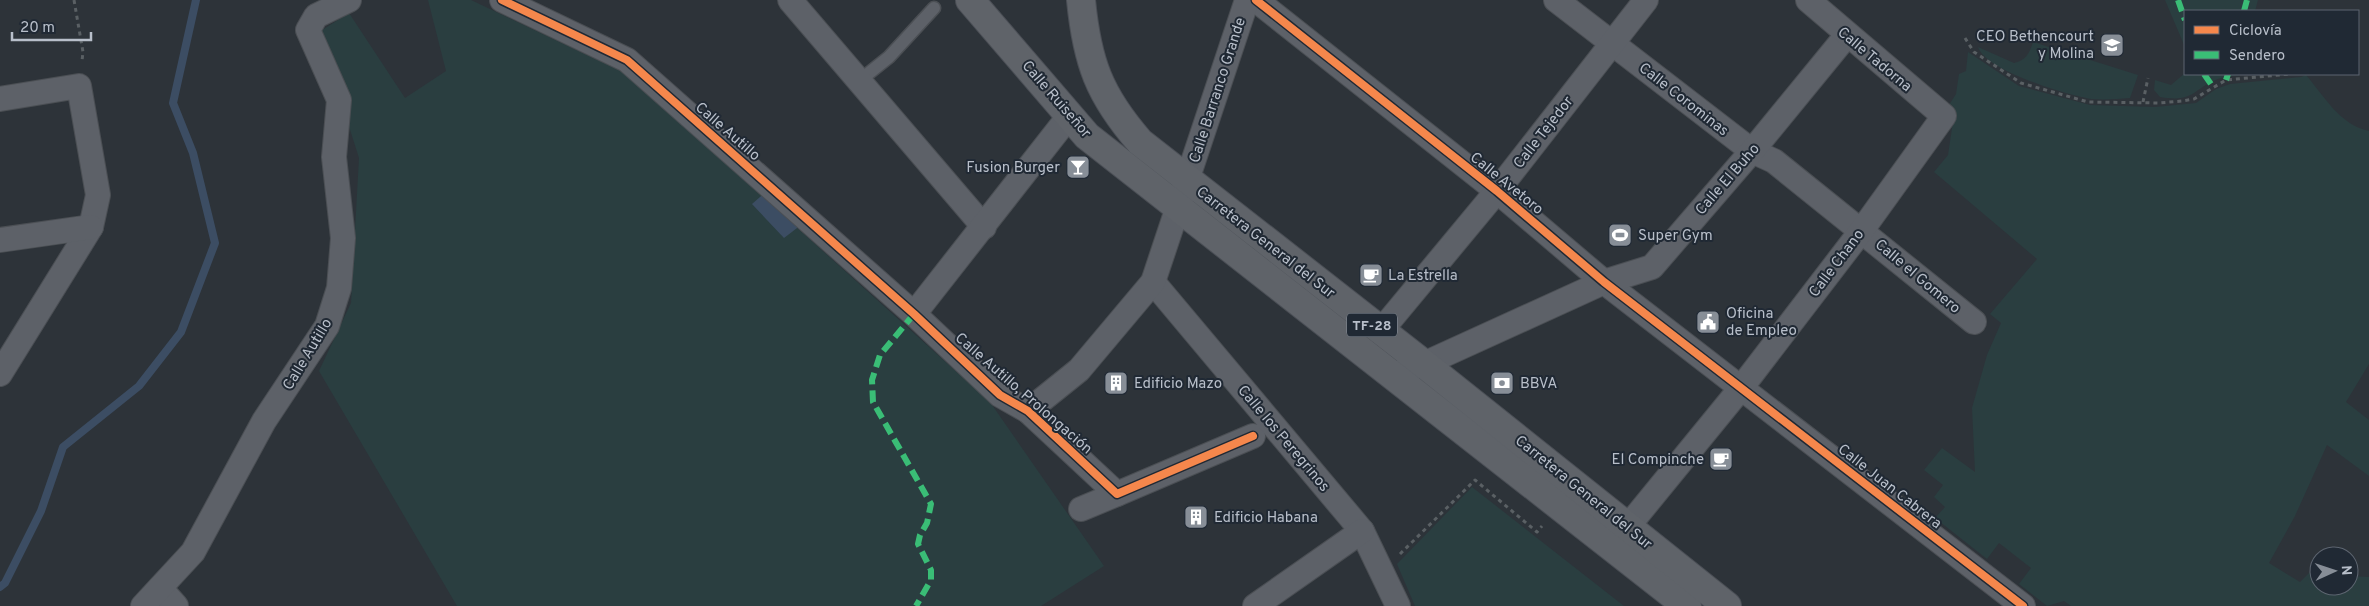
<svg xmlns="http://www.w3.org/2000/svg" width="2369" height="606" viewBox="0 0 2369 606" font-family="Overpass,sans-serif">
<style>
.green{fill:#2a3e40}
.water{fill:#3c4d63}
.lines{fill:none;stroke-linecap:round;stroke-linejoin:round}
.stream{stroke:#3c4d63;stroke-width:8}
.service-casing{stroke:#4b4f54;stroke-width:15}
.minor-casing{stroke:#4b4f54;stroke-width:26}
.primary-casing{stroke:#4b4f56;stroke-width:30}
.path{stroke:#5a6064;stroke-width:3;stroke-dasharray:4 4;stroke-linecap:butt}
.service{stroke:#5d6168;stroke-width:12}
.minor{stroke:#5d6168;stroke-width:24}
.primary{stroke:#5f6369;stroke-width:28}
.quiet{stroke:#3abd76;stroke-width:6;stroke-dasharray:12 6;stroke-linecap:butt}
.cycleway-casing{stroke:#202934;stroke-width:11}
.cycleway{stroke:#f5874c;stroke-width:8}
.labels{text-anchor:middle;stroke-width:4;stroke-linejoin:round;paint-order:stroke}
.shield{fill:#202934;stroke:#8a929d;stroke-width:1}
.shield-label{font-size:14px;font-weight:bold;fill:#b8bfca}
.poi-label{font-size:15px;fill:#b8bfca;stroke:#202934;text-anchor:start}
.street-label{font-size:15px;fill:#b8bfca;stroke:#202934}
</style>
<rect width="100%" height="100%" fill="#2d3339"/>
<g class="green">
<path d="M428,0h43l156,74 363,328 114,164 -63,40h-584l-138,-235 32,-68 8,-145 -40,-126 30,-19 56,85 41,-27z"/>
<path d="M2165,0h93l-3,11h-70v36z"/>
<path d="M2033,42l105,33 -8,23c-12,1 -26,2 -39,1 -24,-4 -105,-28 -113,-52l36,16c12,-3 15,-9 19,-21z"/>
<path d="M1968,52l51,34 71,19 65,2 41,-4 20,-14 14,-5 71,-7 5,-2c18,21 34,50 63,56v233l-23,38 23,18v56l-42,-31 -32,71 -26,47 31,19 10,-10 9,-2v16h30v-10l20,1v29h-298l-7,-5 -17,5 -28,-22 12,-16 -32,-25 -12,16 -52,-41 10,-11 -11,-10 9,-12 -19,-15 18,-22 33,24 -3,-64 15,-53 14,-32 -11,-9 47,-55 -103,-87 14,-17 6,-40 -5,-10 7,-11 3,-20 7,-3z"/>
<path d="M2185,73v1h69c-11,1 -25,1 -36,5 -26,10 -23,24 -58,18l-6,-7 1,-10 16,5z"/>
<path d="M1472,487l152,119h-209l-18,-42z"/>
</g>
<path class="water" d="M768,190l33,35 -17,13 -32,-34z"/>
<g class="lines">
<path class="stream" d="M0,587l5,-4 36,-72 22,-64 76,-61 42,-54 34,-89 -22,-90 -20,-50 23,-103"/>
<g class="service-casing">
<path id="service" d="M859,81l30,-24 45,-49"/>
</g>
<g class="minor-casing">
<g id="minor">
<path d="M502,0l125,60 287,254 86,81 28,16 89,83 136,-58"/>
<path d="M790,0l194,227"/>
<path d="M1256,0l241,191 107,91 419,324"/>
<path d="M1556,0l196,151 22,10 200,161"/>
<path d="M0,99l79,-13 19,109 -7,32 -91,147"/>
<path d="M0,240l91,-13"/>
<path d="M1153,282l209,249 36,75"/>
<path d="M914,314l156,-199"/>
<path d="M1380,332l117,-141 149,-191"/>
<path d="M1393,375l31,-11 180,-82 48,-15 100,-116 95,-116"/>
<path d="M1028,411l51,-41 74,-88 94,-282"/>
<path d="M1081,509l36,-15"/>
<path d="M1616,541l125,-153 121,-158 82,-114 -136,-116"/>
<path d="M160,588l16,18"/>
<path d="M143,606l50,-54 71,-131 63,-95 12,-38 4,-50 -9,-81 5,-57 -31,-70 8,-14 33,-16"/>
<path d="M1255,606l107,-75"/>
</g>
</g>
<g class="primary-casing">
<g id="primary">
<path d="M970,0l117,136 600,470"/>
<path d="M1081,0c6,62 18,95 59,142l284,222 303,242"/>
</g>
</g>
<g class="path">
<path d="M74,0l9,52 -1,9"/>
<path d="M1965,38l9,14 47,31 67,19 71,1 23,-2 12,-2 32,-19 64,-6"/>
<path d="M2143,102l5,-24"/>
<path d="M1400,554l75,-74 62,52 5,-6"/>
</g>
<use href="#service" class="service"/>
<use href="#minor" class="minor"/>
<use href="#primary" class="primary"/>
<g class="quiet">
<path d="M2178,0l7,20"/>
<path d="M2244,11l3,-11"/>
<path d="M2204,74l9,13"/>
<path d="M2226,80l2,-6"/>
<path d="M914,314l-34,41 -8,25 1,22 58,102 -4,19 -7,12 -2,9 13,26v10l-15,26"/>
</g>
<g class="cycleway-casing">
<g id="cycleway">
<path d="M502,0l125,60 287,254 86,81 28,16 89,83 136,-58"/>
<path d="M1256,0l241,191 107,91 419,324"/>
</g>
</g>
<use href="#cycleway" class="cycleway"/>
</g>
<defs>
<g id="school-square" transform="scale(1.25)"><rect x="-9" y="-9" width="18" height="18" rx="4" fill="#878e97" stroke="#202934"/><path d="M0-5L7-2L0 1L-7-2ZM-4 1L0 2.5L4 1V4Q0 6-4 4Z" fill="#fff"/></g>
<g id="bar-square" transform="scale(1.25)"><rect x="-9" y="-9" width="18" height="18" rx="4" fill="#878e97" stroke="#202934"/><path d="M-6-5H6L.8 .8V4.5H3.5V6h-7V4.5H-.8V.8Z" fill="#fff"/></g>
<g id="stadium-square" transform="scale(1.25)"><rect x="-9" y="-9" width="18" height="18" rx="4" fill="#878e97" stroke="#202934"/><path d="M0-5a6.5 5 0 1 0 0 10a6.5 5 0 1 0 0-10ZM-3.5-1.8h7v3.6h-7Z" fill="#fff"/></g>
<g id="cafe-square" transform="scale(1.25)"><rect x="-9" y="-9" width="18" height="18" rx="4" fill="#878e97" stroke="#202934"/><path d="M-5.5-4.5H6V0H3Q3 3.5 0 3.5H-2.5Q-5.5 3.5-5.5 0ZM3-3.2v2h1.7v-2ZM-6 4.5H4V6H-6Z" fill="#fff"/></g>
<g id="civic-square" transform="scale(1.25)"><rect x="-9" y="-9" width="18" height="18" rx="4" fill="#878e97" stroke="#202934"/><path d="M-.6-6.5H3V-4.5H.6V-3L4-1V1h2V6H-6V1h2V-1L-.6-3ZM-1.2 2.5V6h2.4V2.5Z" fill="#fff"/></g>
<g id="building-square" transform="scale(1.25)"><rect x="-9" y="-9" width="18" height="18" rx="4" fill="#878e97" stroke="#202934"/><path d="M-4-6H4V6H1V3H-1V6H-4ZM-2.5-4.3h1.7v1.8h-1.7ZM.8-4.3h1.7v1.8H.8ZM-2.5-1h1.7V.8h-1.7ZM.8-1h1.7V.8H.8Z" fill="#fff"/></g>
<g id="bank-square" transform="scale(1.25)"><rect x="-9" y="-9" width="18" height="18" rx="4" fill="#878e97" stroke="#202934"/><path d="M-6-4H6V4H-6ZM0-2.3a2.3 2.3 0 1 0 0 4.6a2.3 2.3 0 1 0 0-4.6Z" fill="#fff"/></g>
</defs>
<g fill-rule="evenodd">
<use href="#school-square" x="2112" y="45"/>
<use href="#bar-square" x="1078" y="167"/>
<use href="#stadium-square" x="1620" y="235"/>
<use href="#cafe-square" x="1371" y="275"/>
<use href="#civic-square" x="1708" y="322"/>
<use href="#building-square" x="1116" y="383"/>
<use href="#bank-square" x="1502" y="383"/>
<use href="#cafe-square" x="1721" y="459"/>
<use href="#building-square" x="1196" y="517"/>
</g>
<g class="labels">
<rect class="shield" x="1347" y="313.5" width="50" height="23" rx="4"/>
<g class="shield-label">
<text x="1372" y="330">TF-28</text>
</g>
<g class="poi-label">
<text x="2094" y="41" text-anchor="end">CEO Bethencourt<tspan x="2094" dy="17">y Molina</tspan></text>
<text x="1060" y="172" text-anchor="end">Fusion Burger</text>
<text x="1638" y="240">Super Gym</text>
<text x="1388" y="280">La Estrella</text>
<text x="1726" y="318">Oficina<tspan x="1726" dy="17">de Empleo</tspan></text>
<text x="1134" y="388">Edificio Mazo</text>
<text x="1520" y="388">BBVA</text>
<text x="1704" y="464" text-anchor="end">El Compinche</text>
<text x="1214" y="522">Edificio Habana</text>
</g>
<g class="street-label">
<text transform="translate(1875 59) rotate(40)" y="5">Calle Tadorna</text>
<text transform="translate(1217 90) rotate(-72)" y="5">Calle Barranco Grande</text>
<text transform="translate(1057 99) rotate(49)" y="5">Calle Ruiseñor</text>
<text transform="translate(1684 99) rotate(38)" y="5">Calle Corominas</text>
<text transform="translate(728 131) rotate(41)" y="5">Calle Autillo</text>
<text transform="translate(1543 132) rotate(-52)" y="5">Calle Tejedor</text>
<text transform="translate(1727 179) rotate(-49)" y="5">Calle El Buho</text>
<text transform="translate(1507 183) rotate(39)" y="5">Calle Avetoro</text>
<text transform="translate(1266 242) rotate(38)" y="5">Carretera General del Sur</text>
<text transform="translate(1836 263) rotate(-53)" y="5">Calle Chano</text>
<text transform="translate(1918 276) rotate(40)" y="5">Calle el Gomero</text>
<text transform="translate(307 354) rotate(-59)" y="5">Calle Autillo</text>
<text transform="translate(1024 393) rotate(41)" y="5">Calle Autillo, Prolongación</text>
<text transform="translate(1284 438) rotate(50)" y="5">Calle los Peregrinos</text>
<text transform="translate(1890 486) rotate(38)" y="5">Calle Juan Cabrera</text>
<text transform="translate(1584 492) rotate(39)" y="5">Carretera General del Sur</text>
</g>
</g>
<rect x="2184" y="10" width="175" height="65" fill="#202934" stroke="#5d6570"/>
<rect x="2194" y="26" width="25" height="8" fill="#f5874c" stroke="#5d6570"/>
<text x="2229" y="35" font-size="15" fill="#b8bfca">Ciclovía</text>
<rect x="2194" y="51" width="25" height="8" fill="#3abd76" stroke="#5d6570"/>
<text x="2229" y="60" font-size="15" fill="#b8bfca">Sendero</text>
<g transform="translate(2334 571) rotate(87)"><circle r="24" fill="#202934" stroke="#5d6570"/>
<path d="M0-4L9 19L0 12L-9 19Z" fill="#878e97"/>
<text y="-8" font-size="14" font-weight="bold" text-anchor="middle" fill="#b8bfca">N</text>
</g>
<path d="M12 32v8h79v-8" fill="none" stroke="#b8bfca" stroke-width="2.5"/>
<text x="20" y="32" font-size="15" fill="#b8bfca" stroke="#202934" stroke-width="4" paint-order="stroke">20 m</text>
</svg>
